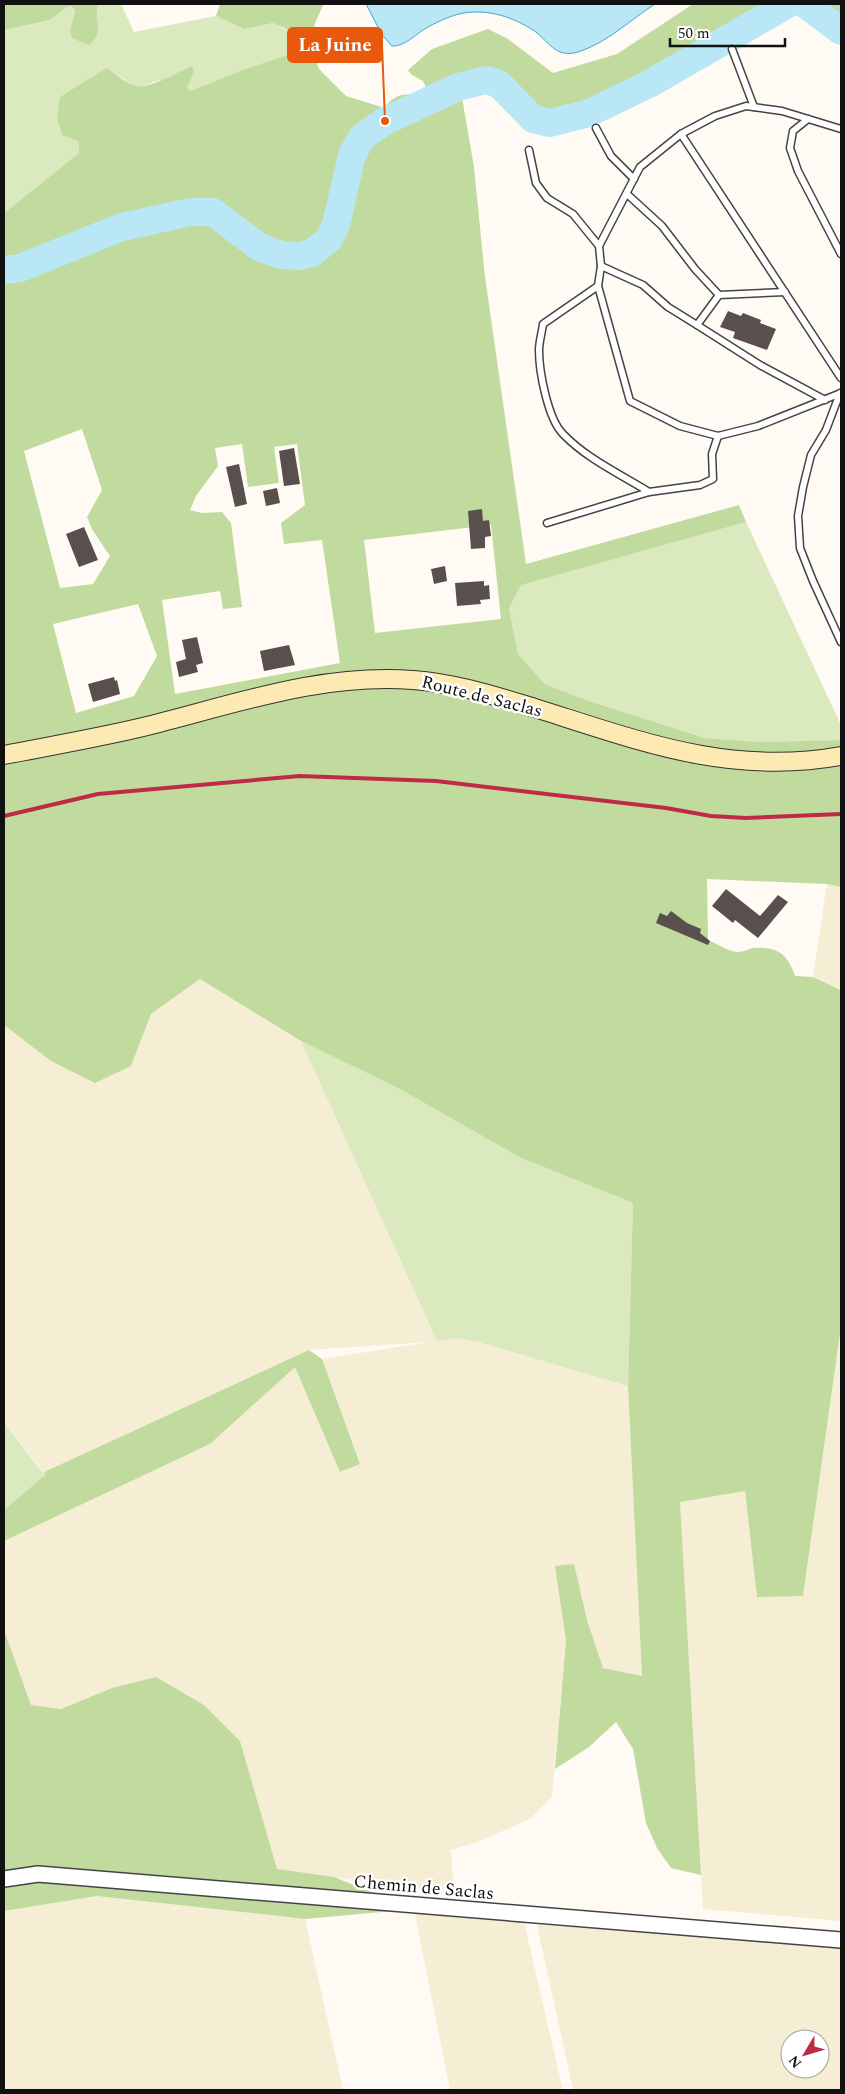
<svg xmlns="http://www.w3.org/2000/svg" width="845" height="2094" viewBox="0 0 845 2094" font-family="Spectral,serif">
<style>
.farmland{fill:#f5eed4;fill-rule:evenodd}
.green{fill:#dae9be}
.forest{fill:#c1da9d;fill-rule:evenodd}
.water{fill:#bae7f5;stroke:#43a7ca}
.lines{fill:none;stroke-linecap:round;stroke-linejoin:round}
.river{stroke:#bae7f5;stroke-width:28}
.building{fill:#59504d}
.service-casing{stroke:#444;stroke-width:9}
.tertiary-casing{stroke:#444;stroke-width:18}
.secondary-casing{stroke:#333;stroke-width:20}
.service{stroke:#fff;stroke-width:6}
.tertiary{stroke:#fff;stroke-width:15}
.secondary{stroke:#fceab2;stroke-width:18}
.rail{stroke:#be2b46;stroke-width:4}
.labels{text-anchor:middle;stroke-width:5;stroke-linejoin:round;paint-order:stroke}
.street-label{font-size:18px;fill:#111;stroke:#fff}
.leader{fill:none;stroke:#e8590c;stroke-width:2}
.callout-dot{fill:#e8590c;stroke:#fff;stroke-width:2}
.callout{fill:#e8590c;stroke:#e8590c;stroke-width:2}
.callout-label{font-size:19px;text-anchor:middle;font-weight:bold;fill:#fff}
</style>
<rect width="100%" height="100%" fill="#fffbf4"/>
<g class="farmland">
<path d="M827,884l14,3v103l-28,-13z"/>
<path d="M200,979l101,62 136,300 21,-3 20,4 150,44 14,290 -39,-8 -16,-48 -31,-54 10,74 -14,157 -22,22 -50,22 -29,9 3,43 -177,-23 -37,-128 -128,-54 -51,21 -30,-4 -27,-75v-89l206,-97 85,-78 45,105 20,-8 -38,-104 107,-17 -120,8 -265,122 -40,-49v-398l47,36 80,5 20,-52z"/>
<path d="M841,1326v595l-138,-12 -23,-407 65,-11 12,105h46z"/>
<path d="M97,1896l208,23 38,171h-339v-179z"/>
<path d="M414,1909l110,13 39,168h-113z"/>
<path d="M537,1925l304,19v146h-268zM790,2039h30v30h-30z"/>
</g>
<g class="green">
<path d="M99,4h22l13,28 82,-16 28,13 29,-6 11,6 22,4 8,-4v25l-17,-2 -55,18 -51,21 -4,-2 2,-7 -29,-2 -20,7 -8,-2 -25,-17 -29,73 1,12 -75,60v-183l46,-10 15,-12 6,-2 4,3 -5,21z"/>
<path d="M746,522l95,203v15l-83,2 -53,-4 -116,-37 -44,-17 -27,-30 -9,-46 11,-23z"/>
<path d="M301,1041l97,47 121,69 114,46 -5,183 -150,-44 -20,-4 -21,3z"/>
<path d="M4,1423l41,52 -41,35z"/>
</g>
<g class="forest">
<path d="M4,4h95c-8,13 8,27 -10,41l-17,-7 -2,-8 5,-20 -4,-4 -6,2 -15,12 -46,10z"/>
<path d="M220,4h103c-2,9 -8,15 -9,25l-8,4 -13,-1 -20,-9 -29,6 -28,-13z"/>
<path d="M693,4h148v40c-15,-13 -31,-33 -54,-29l-132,78 -6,-9c-28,13 -84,48 -114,36 -4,-1 -8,-7 -11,-10 -26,-26 -26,-35 -64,-24l14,81 11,110 41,287 213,-59 7,17 -225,63 -12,23 9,46 27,30 44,17 116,37 53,4 83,-2v147l-14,-3 -120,-5 1,61c8,3 21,12 30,12 5,0 10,-3 15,-4 24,-2 35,6 42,28l18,1 28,13v336l-38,270 -46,1 -12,-106 -65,11 21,373 -30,-7 -14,-20 -11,-25 -13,-74 -17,-27 -27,25 -34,22 11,-129 -11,-74 19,-2 13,56 16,48 39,8 -14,-290 5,-183 -114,-46 -121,-69 -97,-47 -101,-62 -49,35 -20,52 -36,17 -44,-22 -47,-36v-812l75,-60 -1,-12 -16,-6 -5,-18 3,-20 47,-29c9,6 19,16 30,18 12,3 43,-15 55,-20l2,6 -7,16 4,3 51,-21 55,-18 17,2 5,15 27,27 39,12c9,-14 20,-16 34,-11l9,-5 -5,-11 -11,-6 -4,-5 24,-21 56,-20 20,10 45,34 64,-19zM82,429l20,61 -15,27 6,14 17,25 -17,28 -33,4 -36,-137zM242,444l6,43 31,-4 -5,-36 23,-3 8,61 -24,18 3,21 38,-4 18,123 -165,31 -13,-94 58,-9 3,18 19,-2 -11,-84 -9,-11 -20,1 -12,-3 6,-14 22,-30 -3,-18zM491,525l10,94 -126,14 -11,-93zM138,604l19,52 -23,40 -58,17 -23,-89z"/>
<path d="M309,1350l13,9 38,105 -20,8 -45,-105 -85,77 -206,97v-31l41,-35 -1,-3z"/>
<path d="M4,1630l27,75 30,4 51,-21 44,-11 48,28 36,36 37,128 57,8 80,32 -109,10 -208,-23 -93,15z"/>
</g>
<path class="water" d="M366,4h289c-25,16 -48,39 -77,48 -23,7 -30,-12 -45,-22 -20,-13 -45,-21 -69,-17 -12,2 -25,8 -36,14 -10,5 -23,20 -36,19l-10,-11z"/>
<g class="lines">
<g class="river">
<path d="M805,4l36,27"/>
<path d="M4,270l16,-2 102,-41 68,-15h23l46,35 22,8 18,1 13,-3 17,-14 7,-14 16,-70 10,-18 23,-16 73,-34 28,-7 13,4 34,35 17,4 39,-10 60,-29 139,-80"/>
</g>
</g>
<g class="building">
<path d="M728,311l13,5 2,-3 18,7 -1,3 16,6 -9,21 -34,-12 2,-6 -15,-5z"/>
<path d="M294,448l6,36 -16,2 -5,-35z"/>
<path d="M239,464l8,40 -12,3 -9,-40z"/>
<path d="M277,488l3,15 -14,3 -3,-15z"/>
<path d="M482,509l1,12 6,-1 2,16 -6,1v11l-14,1 -3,-38z"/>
<path d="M84,527l14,33 -19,7 -13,-33z"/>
<path d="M445,566l2,15 -13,3 -3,-15z"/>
<path d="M484,581v5l5,-1 1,14 -10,1 1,4 -24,2 -2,-23z"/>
<path d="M197,637l6,26 -7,2 2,7 -19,5 -3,-15 10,-3 -4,-19z"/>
<path d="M289,645l6,20 -31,6 -4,-20z"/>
<path d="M114,677l1,4 2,-1 3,14 -27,8 -5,-18z"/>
<path d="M726,889l34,27 18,-21 10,7 -30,36 -23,-18 -2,3 -21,-17z"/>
<path d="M671,911l16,12 14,6 -1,4 10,8 -2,4 -52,-22 4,-10 7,3z"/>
</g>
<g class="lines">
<g class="service-casing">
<g id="service">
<path d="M732,49l22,58"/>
<path d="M808,119l-15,12 -3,17 8,23 43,83"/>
<path d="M596,128l15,28 23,23"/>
<path d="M841,129l-59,-18 -36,-5 -31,10 -34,18 -41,33 -41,79 2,20 -3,20 32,115 50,25 38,10 40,-10 83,-33"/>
<path d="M681,134l160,244"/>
<path d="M529,150l7,33 11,15 26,16 26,32"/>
<path d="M627,194l35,32 33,43 24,26"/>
<path d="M601,266l42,19 25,22 29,18 22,-30 66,-3"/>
<path d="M598,286l-55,38c-1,8 -4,18 -4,26 0,22 9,69 24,84 24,25 57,40 86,58"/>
<path d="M697,325l63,40 65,35"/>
<path d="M840,393l-14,37 -15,25 -8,32 -5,29 2,32 13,33 28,61"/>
<path d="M547,523l102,-31 51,-7 13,-6 -1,-25 6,-18"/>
</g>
</g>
<g class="tertiary-casing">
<path id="tertiary" d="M4,1879l34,-5 803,66"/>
</g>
<g class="secondary-casing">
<path id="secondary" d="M4,755c46,-9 93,-17 139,-28 90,-22 176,-54 270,-47 42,3 82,16 122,28 105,33 194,68 306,48"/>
</g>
<use href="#service" class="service"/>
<use href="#tertiary" class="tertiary"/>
<use href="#secondary" class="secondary"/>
<path class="rail" d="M4,816l94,-22 202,-18 136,5 230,27 45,8 35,2 95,-4"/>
</g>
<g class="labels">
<g class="street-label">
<text transform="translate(482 696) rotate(14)" y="6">Route de Saclas</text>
<text transform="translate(424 1887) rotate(5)" y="6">Chemin de Saclas</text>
</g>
</g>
<path class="leader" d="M385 121L382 45"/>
<circle class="callout-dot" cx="385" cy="121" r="5"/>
<rect class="callout" x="288" y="28" width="94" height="34" rx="5"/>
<g class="callout-label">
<text x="335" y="51">La Juine</text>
</g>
<rect width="845" height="2094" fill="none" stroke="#111111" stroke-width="10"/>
<g transform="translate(805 2054) rotate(232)"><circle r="24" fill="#ffffff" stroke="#a0a0a0"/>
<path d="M0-4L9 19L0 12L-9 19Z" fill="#be2b46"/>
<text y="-8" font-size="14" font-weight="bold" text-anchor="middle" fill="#111111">N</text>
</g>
<path d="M670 38v8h115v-8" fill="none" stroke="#111111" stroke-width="2.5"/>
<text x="678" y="38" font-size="15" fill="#111111" stroke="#ffffff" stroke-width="4" paint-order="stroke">50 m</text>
</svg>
